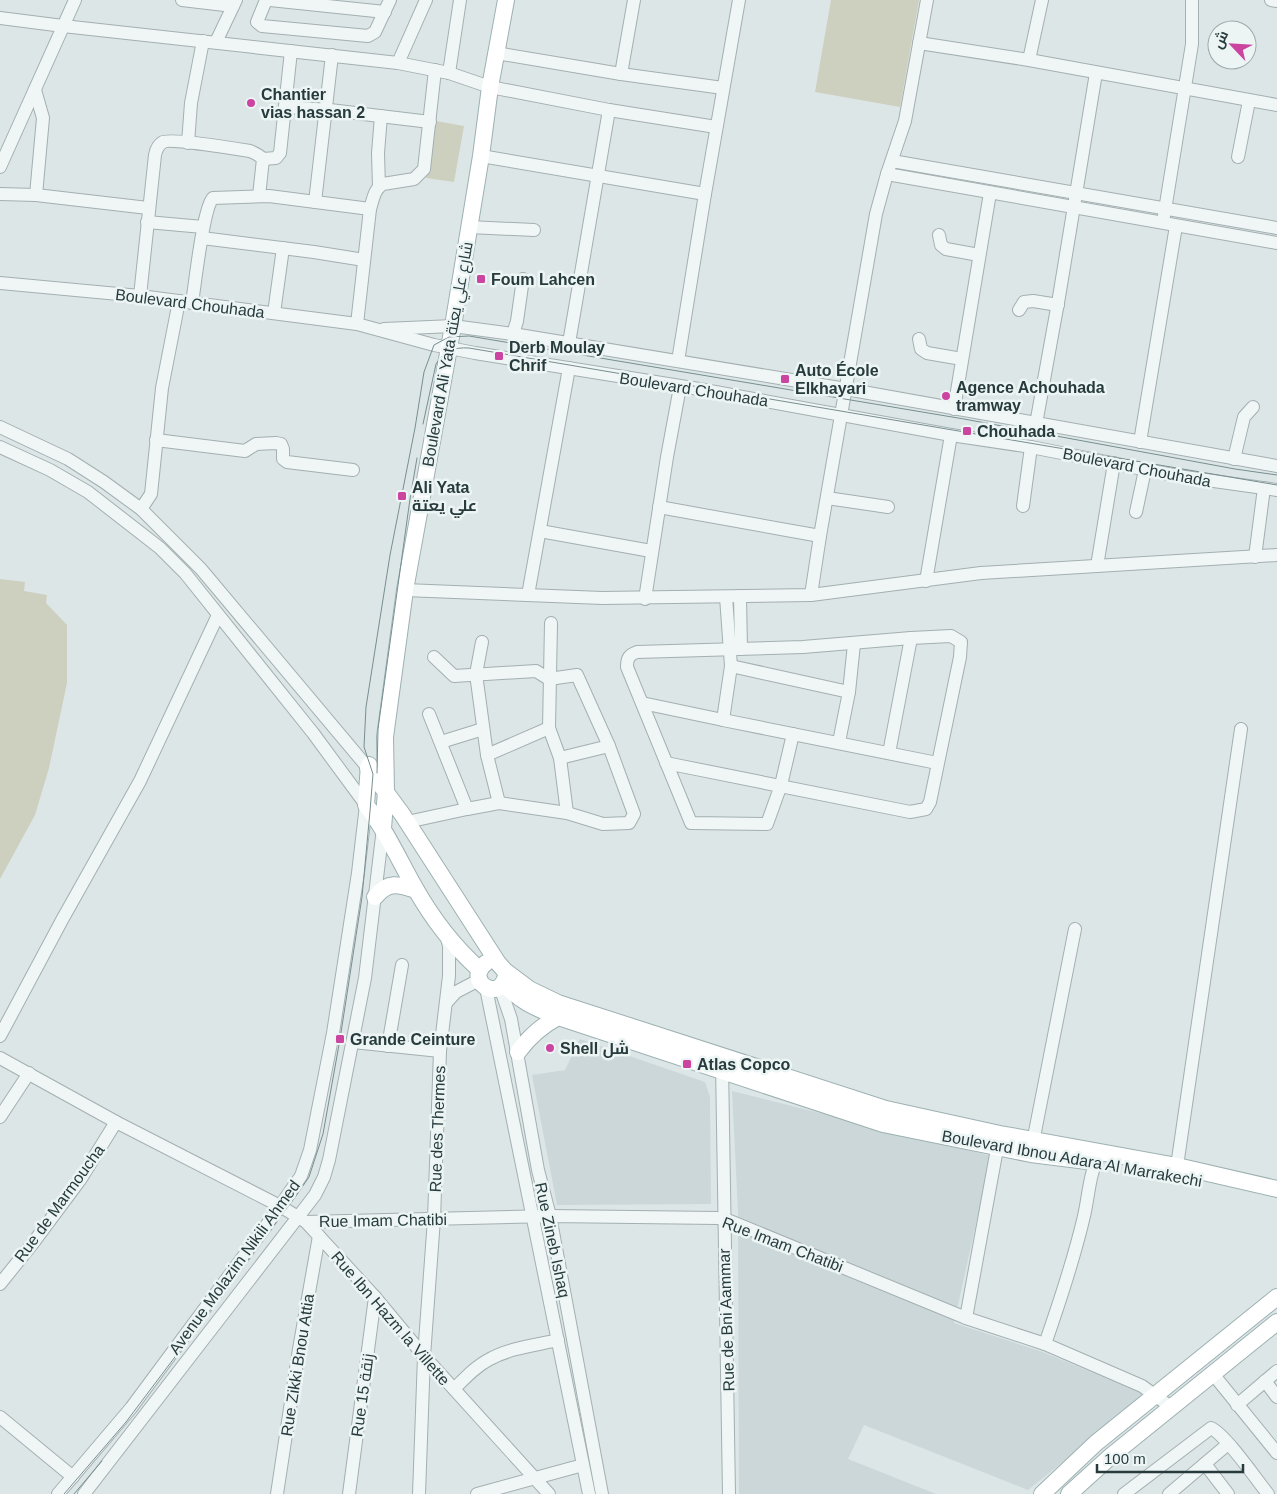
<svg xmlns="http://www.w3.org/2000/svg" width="1277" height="1494" viewBox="0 0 1277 1494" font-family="Arial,Cairo,sans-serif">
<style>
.built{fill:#cbd7d9}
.green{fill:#cdd0bf}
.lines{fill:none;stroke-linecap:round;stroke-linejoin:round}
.minor-casing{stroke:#a3afb1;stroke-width:14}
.major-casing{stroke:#9db1b2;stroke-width:18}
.minor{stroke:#f0f5f5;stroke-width:12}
.major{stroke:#fff;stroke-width:16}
.tram{stroke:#778e90;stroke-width:1}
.poi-dot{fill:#ca44a0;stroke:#ecf4f4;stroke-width:2}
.labels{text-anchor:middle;stroke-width:5;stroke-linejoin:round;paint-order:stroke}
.poi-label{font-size:16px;font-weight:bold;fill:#273b3d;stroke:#ecf4f4;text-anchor:start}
.street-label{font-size:16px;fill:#273b3d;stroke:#ecf4f4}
</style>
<rect width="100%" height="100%" fill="#dde6e7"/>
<g class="built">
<path d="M580,1039l125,43 5,15 1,107 -154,1 -25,-130 33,-5z"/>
<path d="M732,1091l259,65 -37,167 86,28 98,40 5,6 -115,93 -164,-65 -16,34 88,35h-197l-1,-283z"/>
</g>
<g class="green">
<path d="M831,0h88l-19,107 -85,-15z"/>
<path d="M436,121l28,5 -10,56 -28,-4z"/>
<path d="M0,579l25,3 -1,9 23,4 -1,8 21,22v58l-18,85 -14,47 -35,64z"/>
</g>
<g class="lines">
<g class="minor-casing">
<g id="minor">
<path d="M182,0l51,6"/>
<path d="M266,0l-9,22 5,4 106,10 7,-4 15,-32"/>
<path d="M270,0l115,12"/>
<path d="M1271,0l6,1"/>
<path d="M0,18l63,8 335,37 51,10 41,14 119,23 107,17"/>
<path d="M216,42l20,-42"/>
<path d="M919,43l110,17 248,45"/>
<path d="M496,53l125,21 102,14"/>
<path d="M1029,60l13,-60"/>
<path d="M398,63l28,-63"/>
<path d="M449,73l11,-73"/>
<path d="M621,74l13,-74"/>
<path d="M35,90l8,28 -7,77"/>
<path d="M285,107l45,3 100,12"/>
<path d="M188,143l3,-40 12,-62"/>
<path d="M481,156l224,38"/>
<path d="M1238,157l11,-56"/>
<path d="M263,159l13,-1 4,-5 11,-102"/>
<path d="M892,161l385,67"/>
<path d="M0,167l75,-167"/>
<path d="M887,174l390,69"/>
<path d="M379,187l-1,-34 3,-37"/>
<path d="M0,194l36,1 112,13"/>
<path d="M315,202l17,-147"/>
<path d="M1164,216l28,-172v-44"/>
<path d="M147,222l56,5"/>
<path d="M469,227l65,3"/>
<path d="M939,235l2,10 5,4 33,6"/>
<path d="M202,238l112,14 50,8"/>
<path d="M0,283l140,13 217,28 77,21 41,8 224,36 252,46 80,12 147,29 99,14"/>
<path d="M140,296l15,-141c1,-5 3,-10 8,-13 7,-4 75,7 87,9 5,2 9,4 13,8l-4,37"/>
<path d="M192,303c3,-18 11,-95 21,-105l56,-2 101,13"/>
<path d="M1019,310l5,-8 9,-1 25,4"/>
<path d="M274,313l9,-65"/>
<path d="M357,324l13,-115c3,-9 4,-20 13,-25l31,-5 10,-10 11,-99"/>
<path d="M384,329l69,-3 60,8 333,55 431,77"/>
<path d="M513,334l4,-13 6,-42"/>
<path d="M919,339l2,10 6,4 35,6"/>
<path d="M569,343l40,-233"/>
<path d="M678,361l27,-167 34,-194"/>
<path d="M954,409l36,-216"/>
<path d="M1036,424l23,-127 37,-224"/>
<path d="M0,427l68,32 36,23 37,27 60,60 167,199"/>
<path d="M156,440l89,11 11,-7 20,-1 5,1 2,5v10l4,3 66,8"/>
<path d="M1140,442l36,-216"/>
<path d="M0,447l50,23 38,22 72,56 25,25 128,160 53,72 -8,68 -25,160 -23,117 -9,26 -35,50 -135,182 -73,86"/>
<path d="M1234,459l10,-42 9,-10"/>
<path d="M827,498l61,9"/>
<path d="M1023,506l8,-59"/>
<path d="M659,507l161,29"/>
<path d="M141,509l10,-15 11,-106 17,-87"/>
<path d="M1136,512l9,-42"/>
<path d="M540,531l111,20"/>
<path d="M1255,557l9,-69"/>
<path d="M1097,566l17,-103"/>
<path d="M926,581l25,-146"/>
<path d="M405,590l197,8 209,-3 170,-22 296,-18"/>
<path d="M528,595l41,-227"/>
<path d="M811,595l9,-59 56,-322 11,-40 18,-53 22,-121"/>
<path d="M740,596l1,53"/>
<path d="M726,597l5,69 -8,54 214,43"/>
<path d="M645,599l22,-142 13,-70"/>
<path d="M551,623l-2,105 11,30 7,55"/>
<path d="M482,642l-6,32 11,81 12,48"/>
<path d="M434,657l20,19 82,-5 13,8 28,-4 32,71 25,68 -5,9 -26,1 -36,-11 -68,-10 -32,6"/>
<path d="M731,666l118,26"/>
<path d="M642,703l81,17"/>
<path d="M441,742l42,-13"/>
<path d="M839,742l10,-50 5,-48"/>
<path d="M889,753l22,-115"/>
<path d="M487,755l62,-27"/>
<path d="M560,758l49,-12"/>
<path d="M666,763l244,49 16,-3 4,-7 30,-145 1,-15 -10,-6 -40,2 -108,9 -166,5c-8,3 -10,6 -10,15l64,156 76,1 14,-39 12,-51"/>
<path d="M407,822l60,-13 -38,-95"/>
<path d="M500,987l11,32 27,151 12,46 52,278"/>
<path d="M486,988l103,506"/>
<path d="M446,1003l10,-11 23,-12"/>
<path d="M0,1036l62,-116 78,-139 78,-166"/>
<path d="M353,1042l87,9"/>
<path d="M388,1046l14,-81"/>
<path d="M0,1058l116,64 164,84 26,16 69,75 49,59 125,138"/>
<path d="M722,1064l7,430"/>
<path d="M0,1117l29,-44"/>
<path d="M1032,1147l43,-218"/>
<path d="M1177,1174v-8l64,-437"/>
<path d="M306,1222l244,-6 168,2 12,3 236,97 79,26 97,42 29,21"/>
<path d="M0,1284l33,-41 47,-63 36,-58"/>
<path d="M966,1318l33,-180"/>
<path d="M1045,1344c15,-43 29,-85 39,-128 5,-21 5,-45 17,-63"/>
<path d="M1213,1374l64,79"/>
<path d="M1265,1381l12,16"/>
<path d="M454,1389c11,-11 22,-23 36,-30 20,-11 46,-14 68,-19"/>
<path d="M1237,1405l40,-34"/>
<path d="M0,1417l73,60"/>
<path d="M1205,1464l23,30"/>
<path d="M84,1494l231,-299 9,-18 5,-17 36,-182 18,-150"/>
<path d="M277,1494l22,-145 20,-113"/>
<path d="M349,1494l26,-197"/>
<path d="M419,1494l5,-138 10,-137 6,-168 9,-75v-30l-3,-11"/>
<path d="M477,1494l106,-29"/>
<path d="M1124,1494l87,-66c15,7 45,51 57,66"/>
<path d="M1169,1494l59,-50"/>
</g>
</g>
<g class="major-casing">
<g id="major">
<path d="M369,765l-3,40c20,25 33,55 49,83 17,30 39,59 65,82"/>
<path d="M368,768l34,46 96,149 7,8 24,18 29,14 328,106 114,25 177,32 100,23"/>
<path d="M383,828l3,-36 -1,-55 20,-147 48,-264 28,-170 9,-69 16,-87"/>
<path d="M375,897c13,-16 23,-13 41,-7"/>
<path d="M486,963c-23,16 13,42 20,13"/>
<path d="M503,983c18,19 31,24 55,34l325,107 148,30 56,7"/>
<path d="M518,1052c11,-15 23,-26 40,-35"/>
<path d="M1042,1494l54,-51 181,-146"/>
<path d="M1069,1494l42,-38 166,-134"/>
</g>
</g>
<use href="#minor" class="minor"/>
<use href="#major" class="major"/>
<g class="tram">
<path d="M423,424l13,-60c8,-13 18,-17 33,-16l808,137"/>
<path d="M377,773l1,-44 32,-230 7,-41"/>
<path d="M64,1494l62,-72 170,-226 13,-19 14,-43 17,-95 22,-142 8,-86 3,-37 -9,-27 2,-40 24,-152 25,-127 9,-56 10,-27 15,-8 20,-1 495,83 271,50 42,6"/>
<path d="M74,1494l28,-33"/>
</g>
</g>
<g class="poi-dot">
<circle cx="251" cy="103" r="5"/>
<rect x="476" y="274" width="10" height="10" rx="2.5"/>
<rect x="494" y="351" width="10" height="10" rx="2.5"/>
<rect x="780" y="374" width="10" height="10" rx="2.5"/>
<circle cx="946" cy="396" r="5"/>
<rect x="962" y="426" width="10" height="10" rx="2.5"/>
<rect x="397" y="491" width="10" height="10" rx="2.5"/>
<rect x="335" y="1034" width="10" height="10" rx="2.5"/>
<circle cx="550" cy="1048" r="5"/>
<rect x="682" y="1059" width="10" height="10" rx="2.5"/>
</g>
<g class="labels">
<g class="poi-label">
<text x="261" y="100">Chantier<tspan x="261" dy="18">vias hassan 2</tspan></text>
<text x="491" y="285">Foum Lahcen</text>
<text x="509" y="353">Derb Moulay<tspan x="509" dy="18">Chrif</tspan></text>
<text x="795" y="376">Auto École<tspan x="795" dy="18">Elkhayari</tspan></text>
<text x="956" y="393">Agence Achouhada<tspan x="956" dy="18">tramway</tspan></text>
<text x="977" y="437">Chouhada</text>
<text x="412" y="493">Ali Yata<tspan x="412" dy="18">علي يعتة</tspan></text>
<text x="350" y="1045">Grande Ceinture</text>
<text x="560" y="1054">Shell شل</text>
<text x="697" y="1070">Atlas Copco</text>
</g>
<g class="street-label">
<text transform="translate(190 303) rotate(7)" y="6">Boulevard Chouhada</text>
<text transform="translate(447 354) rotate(-80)" y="6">Boulevard Ali Yata شارع علي يعتة</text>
<text transform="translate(694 389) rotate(9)" y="6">Boulevard Chouhada</text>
<text transform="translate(1137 467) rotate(11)" y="6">Boulevard Chouhada</text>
<text transform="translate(437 1129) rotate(-88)" y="6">Rue des Thermes</text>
<text transform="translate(1072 1158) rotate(10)" y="6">Boulevard Ibnou Adara Al Marrakechi</text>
<text transform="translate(59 1203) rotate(-54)" y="6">Rue de Marmoucha</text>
<text transform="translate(383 1220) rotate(-1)" y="6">Rue Imam Chatibi</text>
<text transform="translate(553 1240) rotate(78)" y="6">Rue Zineb Ishaq</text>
<text transform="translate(783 1244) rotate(21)" y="6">Rue Imam Chatibi</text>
<text transform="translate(234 1267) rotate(-54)" y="6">Avenue Molazim Nikili Ahmed</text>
<text transform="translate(391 1318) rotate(49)" y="6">Rue Ibn Hazm la Villette</text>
<text transform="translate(726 1320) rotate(-92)" y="6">Rue de Bni Aammar</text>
<text transform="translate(297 1365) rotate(-81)" y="6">Rue Zikki Bnou Attia</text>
<text transform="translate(362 1395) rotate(-82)" y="6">Rue 15 زنقة</text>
</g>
</g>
<g transform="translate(1232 45) rotate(295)"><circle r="24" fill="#ecf4f4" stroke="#9daaab"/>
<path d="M0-4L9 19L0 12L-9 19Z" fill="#ca44a0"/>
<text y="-8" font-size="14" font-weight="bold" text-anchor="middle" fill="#273b3d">ش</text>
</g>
<path d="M1097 1464v8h146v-8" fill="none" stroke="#273b3d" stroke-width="2.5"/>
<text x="1104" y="1464" font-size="15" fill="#273b3d" stroke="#ecf4f4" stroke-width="4" paint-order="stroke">100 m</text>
</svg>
